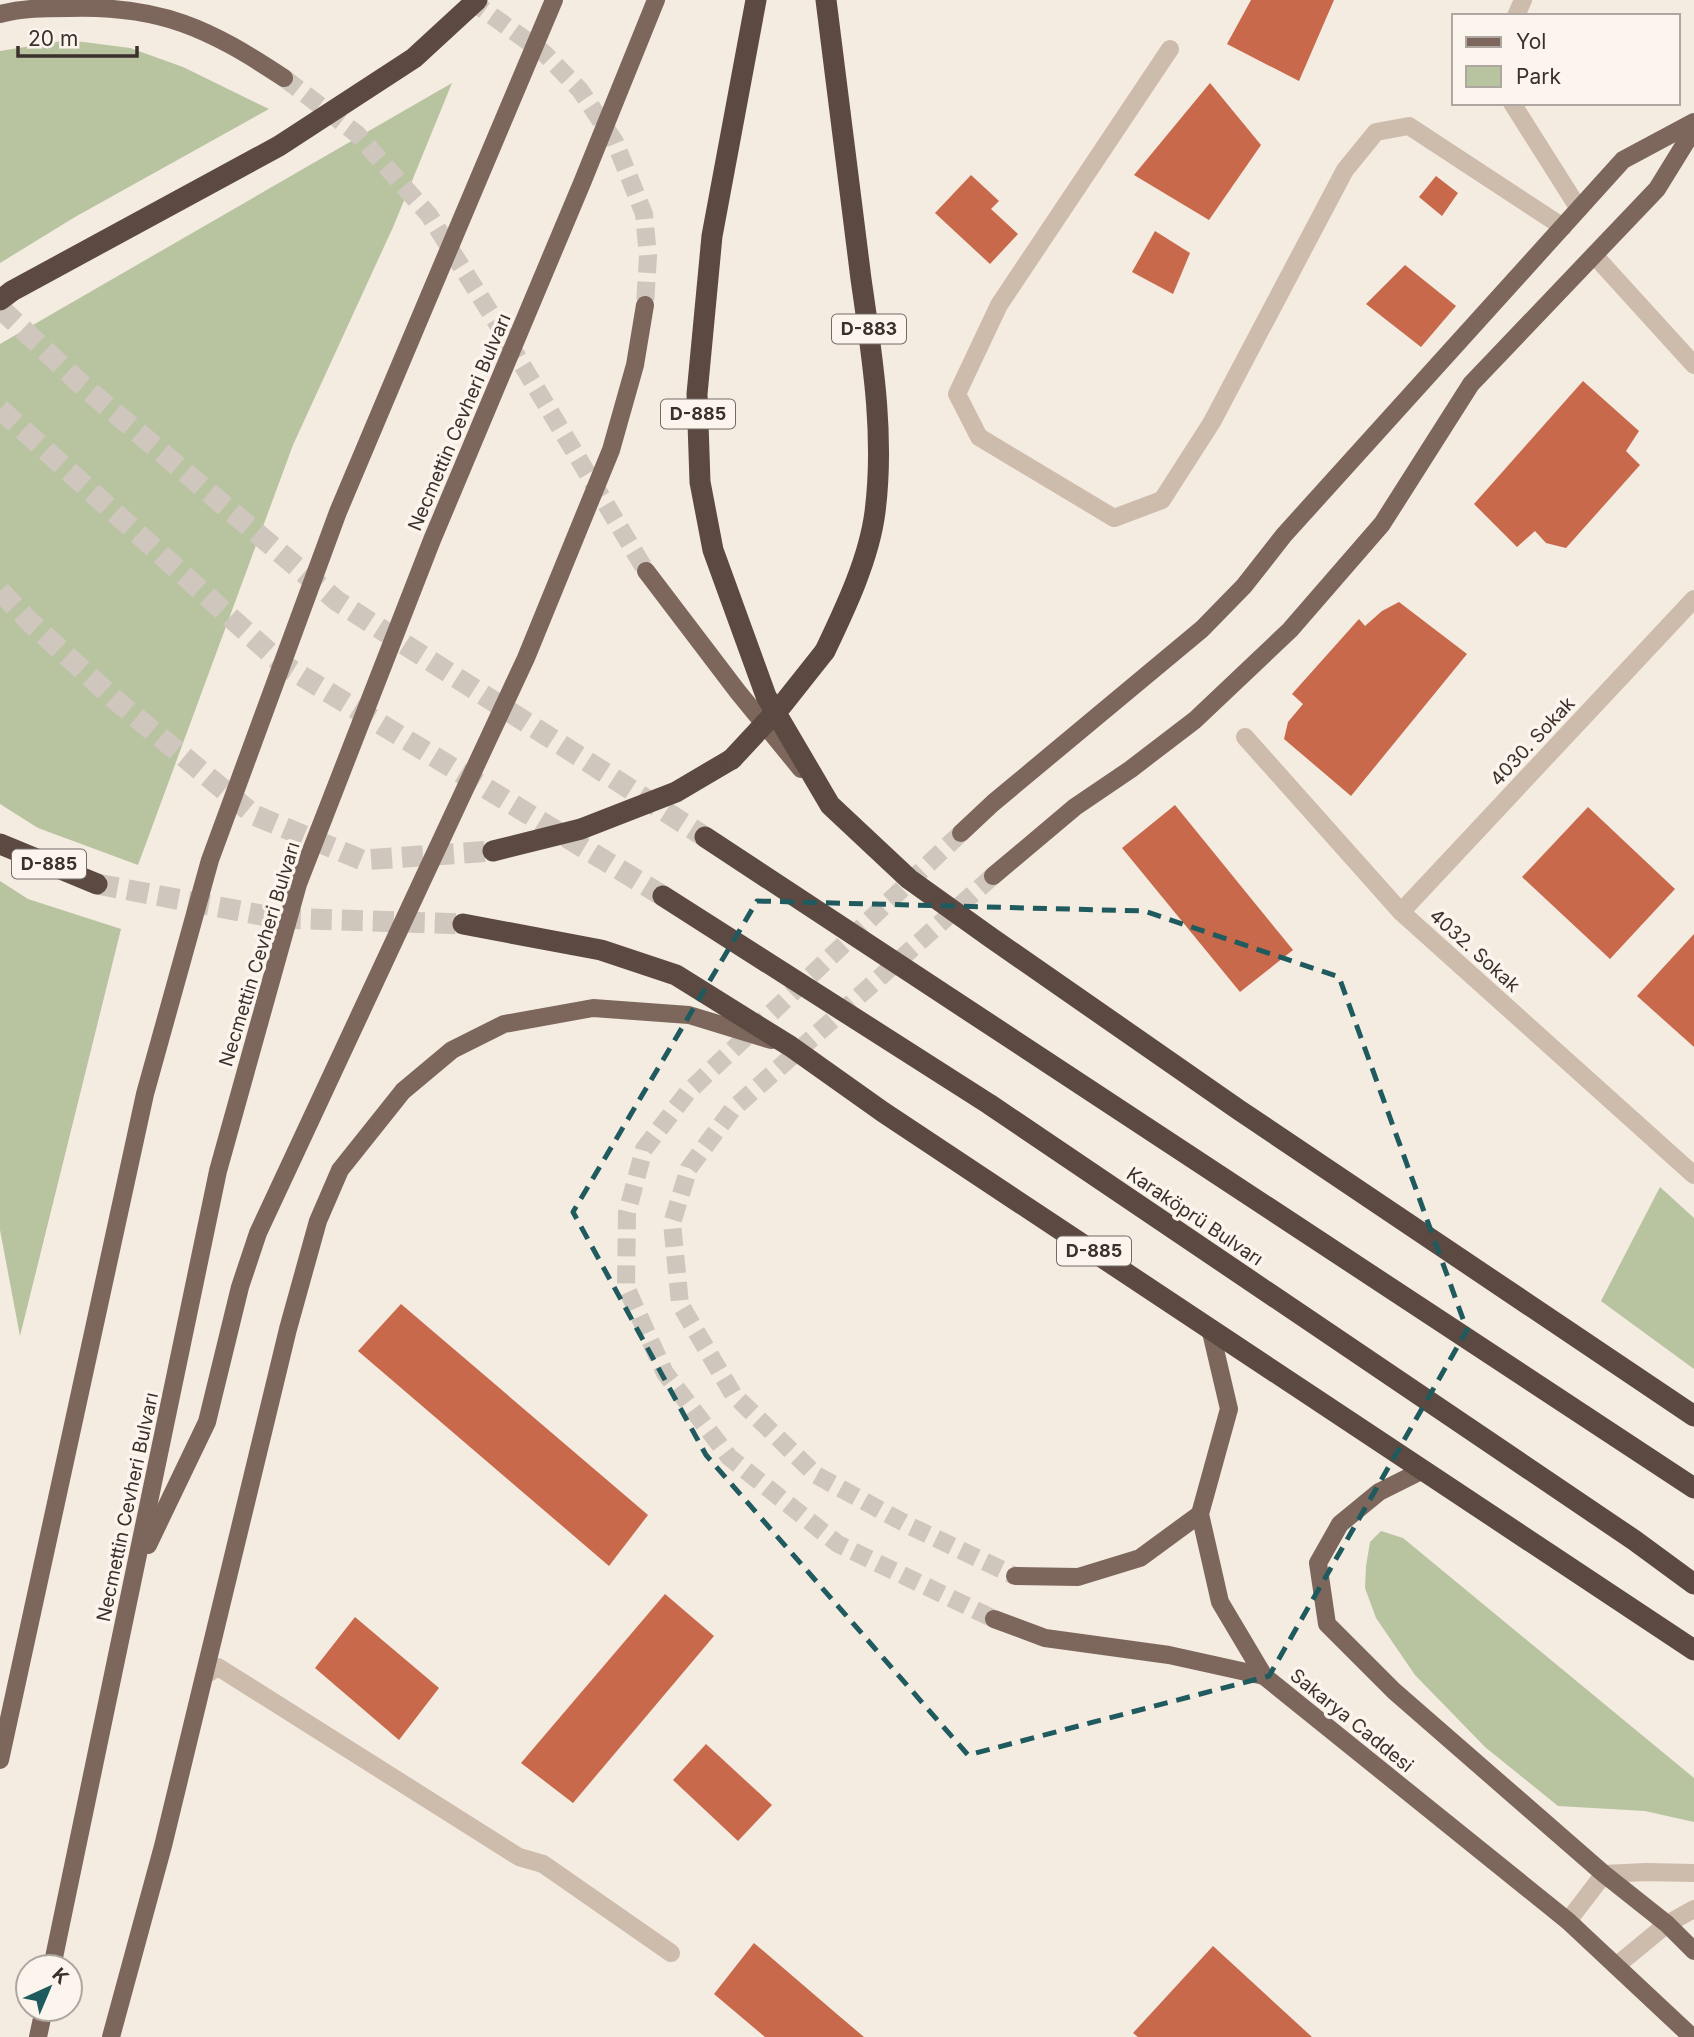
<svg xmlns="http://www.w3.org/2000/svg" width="1694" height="2037" viewBox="0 0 1694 2037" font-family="Inter,sans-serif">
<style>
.green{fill:#b8c4a0}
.building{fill:#c8694b}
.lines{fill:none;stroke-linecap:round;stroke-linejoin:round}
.major-tunnel{stroke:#cfc6bd;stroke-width:18;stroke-dasharray:18 9;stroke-linecap:butt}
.highway-tunnel{stroke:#cfc6bd;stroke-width:21;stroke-dasharray:21 10;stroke-linecap:butt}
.minor{stroke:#cdbbac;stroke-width:18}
.major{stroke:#7d675c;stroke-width:18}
.highway{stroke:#5c4a42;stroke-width:21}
.highway-bridge{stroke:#5c4a42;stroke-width:21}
.marked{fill:none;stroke:#1f5a5e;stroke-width:5;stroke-dasharray:14 9;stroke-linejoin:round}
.labels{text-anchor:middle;stroke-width:7;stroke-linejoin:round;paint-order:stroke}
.shield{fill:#fbf5ee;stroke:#756b66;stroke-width:2}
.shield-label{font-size:18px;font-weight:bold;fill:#3b302b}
.street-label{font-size:19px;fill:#3b302b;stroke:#fbf5ee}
</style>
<rect width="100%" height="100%" fill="#f4ebe1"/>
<g class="green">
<path d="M68,40l62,8 53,19 86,42 -194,108 -75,46v-212z"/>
<path d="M452,83l-58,142 -101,220 -155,420 -100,-37 -38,-24v-460z"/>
<path d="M0,881l28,18 93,30 -101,407 -20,-106z"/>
<path d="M1660,1187l34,31v151l-93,-68z"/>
<path d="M1381,1531l22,7 291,240v44l-49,-11 -87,-5 -73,-59 -70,-72 -39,-57 -11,-30 1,-22 4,-24z"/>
</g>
<g class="building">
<path d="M1251,0h83l-35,81 -72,-37z"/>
<path d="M1210,83l51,62 -52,75 -75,-45z"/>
<path d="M971,175l28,26 -8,8 27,25 -28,30 -55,-51z"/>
<path d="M1436,176l22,17 -16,23 -23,-19z"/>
<path d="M1155,231l35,22 -17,41 -41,-22z"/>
<path d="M1405,265l51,41 -35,41 -55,-43z"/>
<path d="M1583,381l56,50 -13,20 14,14 -74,83 -20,-5 -11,-12 -18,16 -43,-43z"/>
<path d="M1399,602l68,52 -116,142 -67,-57 4,-17 15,-18 -11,-10 67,-75 6,7 17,-15z"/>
<path d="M1175,805l118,145 -53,42 -118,-144z"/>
<path d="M1588,807l87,82 -65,70 -88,-82z"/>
<path d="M1694,934v113l-57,-51z"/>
<path d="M401,1304l247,211 -39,51 -251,-215z"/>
<path d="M665,1594l49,42 -141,167 -52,-40z"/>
<path d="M355,1617l84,71 -40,52 -84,-72z"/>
<path d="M706,1744l66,61 -34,36 -65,-61z"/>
<path d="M754,1943l84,72 26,22h-99l-51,-43z"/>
<path d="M1213,1946l99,91h-174l-5,-4z"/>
</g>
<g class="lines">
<g class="major-tunnel">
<path d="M470,0l74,53 36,37 35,52 29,72 4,42 -3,49"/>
<path d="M284,78l73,56 72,81 74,118 143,238"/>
<path d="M961,833l-273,259 -44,57 -17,64 -1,74 39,86 64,84 109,87 156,75"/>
<path d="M993,876l-261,234 -43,58 -17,55 8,81 53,90 83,81 92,50 107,51"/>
</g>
<g class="highway-tunnel">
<path d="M0,308l82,77 255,216 368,236"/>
<path d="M0,409l282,255 381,232"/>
<path d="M0,591l29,30 84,77 141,117 108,45 131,-9"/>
<path d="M97,884l180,34 186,6"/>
</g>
<g class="minor">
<path d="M1516,16l7,-16"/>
<path d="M1170,49l-171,256 -42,89 22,43 135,81 48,-18 50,-78 133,-252 31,-38 33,-6 154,101"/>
<path d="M1512,103l67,106"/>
<path d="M1594,255l100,110"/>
<path d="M1245,737l156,175 293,263"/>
<path d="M1401,912l293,-313"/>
<path d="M205,1675l13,-8 301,190 24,7 128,89"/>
<path d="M1568,1921l36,-47 42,-2 48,1"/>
<path d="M1616,1966l51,-42 27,-15"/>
</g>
<g class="major">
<path d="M0,14c23,-6 45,-6 69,-6 92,-3 141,21 215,70"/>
<path d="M646,571l92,121 63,77"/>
<path d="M961,833l32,-30 209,-174 42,-43 40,-51 339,-375 71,-38"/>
<path d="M993,876l82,-69 56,-38 64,-49 95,-90 92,-106 89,-140 186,-195 37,-60"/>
<path d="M1210,1328l19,81 -29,105 20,88 44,74 304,245 124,116"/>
<path d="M1423,1470l-44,22 -39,32 -22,39 9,61 67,67 210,183 63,50 27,27"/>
<path d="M148,1545l59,-123 33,-135 18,-54 268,-575 85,-208 24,-85 10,-60"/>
<path d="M1015,1576l63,1 62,-19 60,-44"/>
<path d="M994,1619l51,19 124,17 95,21"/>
<path d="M0,1760l145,-666 65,-234 128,-348 216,-512"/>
<path d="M52,1967l166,-796 80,-287 134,-344 150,-357 74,-183"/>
<path d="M38,2037l6,-28"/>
<path d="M111,2037l52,-191 125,-517 30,-108 22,-51 63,-79 49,-41 52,-26 89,-16 96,7 82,25"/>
</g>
<g class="highway">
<path d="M756,0l-44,236 -15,158 3,88 13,68 53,146 64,109 79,74 81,58 249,173 455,306"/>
<path d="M0,300l12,-9 267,-145 135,-88 63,-58"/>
<path d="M825,651c20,-42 44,-92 50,-139 10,-78 -3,-156 -14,-233 -12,-93 -23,-186 -35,-279"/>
<path d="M705,837l989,651"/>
<path d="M0,844l97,40"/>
<path d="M493,851l88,-22 95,-37 56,-33"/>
<path d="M663,896l326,208 645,436 60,44"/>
<path d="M463,924l138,26 75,25 114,71 93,66 811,538"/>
</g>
<path class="highway-bridge" d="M732,759l51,-55 42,-53"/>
</g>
<path class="marked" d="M757,901l387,10 195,66 128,353 -198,346 -301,79 -262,-300 -133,-243z"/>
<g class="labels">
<g class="shield">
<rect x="832" y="314.5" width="74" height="29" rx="5"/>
<rect x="661" y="399.5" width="74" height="29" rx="5"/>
<rect x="12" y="849.5" width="74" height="29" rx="5"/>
<rect x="1057" y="1236.5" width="74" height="29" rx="5"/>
</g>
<g class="shield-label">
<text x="869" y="335">D-883</text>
<text x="698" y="420">D-885</text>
<text x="49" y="870">D-885</text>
<text x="1094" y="1257">D-885</text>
</g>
<g class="street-label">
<text transform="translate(459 422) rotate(-67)" y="7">Necmettin Cevheri Bulvarı</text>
<text transform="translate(1532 741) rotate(-47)" y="7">4030. Sokak</text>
<text transform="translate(1475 950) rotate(42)" y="7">4032. Sokak</text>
<text transform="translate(259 954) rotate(-73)" y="7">Necmettin Cevheri Bulvarı</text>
<text transform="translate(1195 1216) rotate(34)" y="7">Karaköprü Bulvarı</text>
<text transform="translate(127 1507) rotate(-78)" y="7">Necmettin Cevheri Bulvarı</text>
<text transform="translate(1352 1720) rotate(39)" y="7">Sakarya Caddesi</text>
</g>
</g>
<rect x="1452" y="14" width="228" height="91" fill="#fbf5ee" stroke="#aea6a0" stroke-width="2"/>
<rect x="1466" y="37" width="35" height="10" fill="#7d675c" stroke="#aea6a0" stroke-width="2"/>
<text x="1516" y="49" font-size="21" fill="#3b302b">Yol</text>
<rect x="1466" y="66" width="35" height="21" fill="#b8c4a0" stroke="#aea6a0" stroke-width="2"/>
<text x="1516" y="84" font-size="21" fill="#3b302b">Park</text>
<g transform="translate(49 1988) rotate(44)"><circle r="33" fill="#fbf5ee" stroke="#aea6a0" stroke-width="2"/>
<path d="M0-5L12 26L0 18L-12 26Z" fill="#1f5a5e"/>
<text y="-10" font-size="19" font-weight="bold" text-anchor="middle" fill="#3b302b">K</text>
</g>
<path d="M18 46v10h119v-10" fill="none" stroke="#3b302b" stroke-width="3.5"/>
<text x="28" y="46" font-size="21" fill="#3b302b" stroke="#fbf5ee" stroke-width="5" paint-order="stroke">20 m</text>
</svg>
